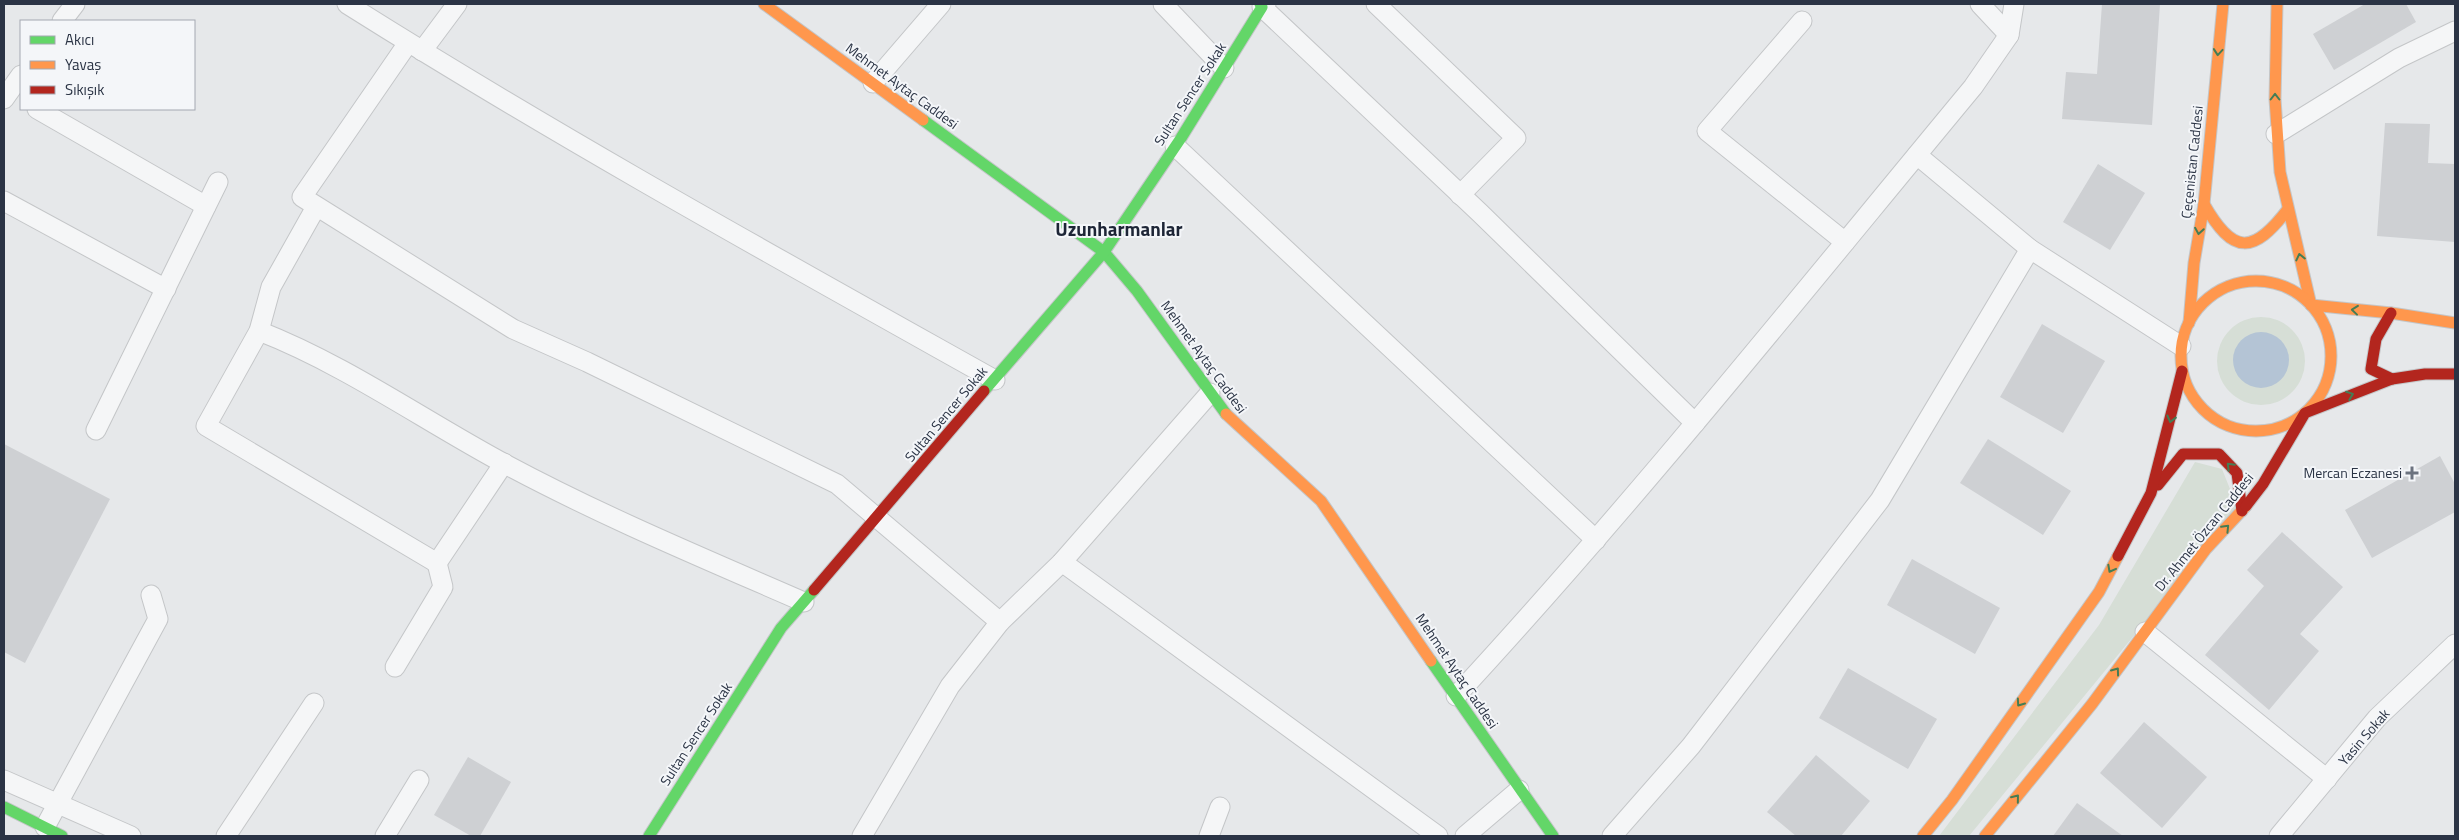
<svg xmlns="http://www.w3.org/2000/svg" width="2459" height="840" viewBox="0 0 2459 840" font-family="'Titillium Web',sans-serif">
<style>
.green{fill:#d6ded6}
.water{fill:#b4c4d5}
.building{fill:#ced0d3}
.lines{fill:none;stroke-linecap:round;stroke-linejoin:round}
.street-casing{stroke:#c4c6c8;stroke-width:21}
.fast-casing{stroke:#c4c6c8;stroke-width:13}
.slow-casing{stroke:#c4c6c8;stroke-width:13}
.jam-casing{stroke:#c4c6c8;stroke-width:13}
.street{stroke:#f5f6f7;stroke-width:19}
.fast{stroke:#63d668;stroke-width:11}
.slow{stroke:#ff974d;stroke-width:11}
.jam{stroke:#b3261e;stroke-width:11}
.oneway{stroke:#447d55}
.poi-dot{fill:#6c737f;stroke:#f4f6f9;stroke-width:2}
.labels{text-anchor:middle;stroke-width:4;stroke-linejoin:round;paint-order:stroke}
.street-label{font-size:14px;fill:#2b3445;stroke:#f4f6f9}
.poi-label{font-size:14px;fill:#2b3445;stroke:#f4f6f9;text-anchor:end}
.district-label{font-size:19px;font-weight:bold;fill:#1d2536;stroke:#f4f6f9}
</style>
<rect width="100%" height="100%" fill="#e6e8ea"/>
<g class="green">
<circle cx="2261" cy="361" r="44"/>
<path d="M2195,462l27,7 16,40 -269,327h-30l160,-211z"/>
</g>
<circle class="water" cx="2261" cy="360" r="28"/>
<g class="building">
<path d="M2102,4h58l-8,121 -90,-6 4,-47 31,2z"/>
<path d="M2365,4h41l10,18 -82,48 -21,-36z"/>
<path d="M2385,123l45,1 -2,39 27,1v78l-78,-6z"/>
<path d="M2098,164l47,29 -35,57 -47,-28z"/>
<path d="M2042,324l63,37 -42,72 -63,-36z"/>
<path d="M1988,439l83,52 -28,44 -83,-52z"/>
<path d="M4,444l106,55 -85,164 -21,-11z"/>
<path d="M2440,456l15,28v28l-83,46 -27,-48z"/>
<path d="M2282,532l61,55 -43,47 19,17 -50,59 -64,-55 59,-69 -17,-16z"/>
<path d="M1912,559l88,49 -25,46 -88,-49z"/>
<path d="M1848,668l89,51 -29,50 -89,-51z"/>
<path d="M2144,722l63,55 -45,51 -62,-55z"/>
<path d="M1816,755l54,46 -29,35h-45l-29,-24z"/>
<path d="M468,757l43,25 -31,54h-9l-37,-21z"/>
<path d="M2077,803l46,33h-70z"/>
</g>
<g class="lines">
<g class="street-casing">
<g id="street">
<path d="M347,4c211,133 430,254 648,376"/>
<path d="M1163,4l61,64"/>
<path d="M1266,4l-4,3 218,206 215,210"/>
<path d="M1376,4l140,134 -56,57"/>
<path d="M1980,4l29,31"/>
<path d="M62,21l13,-17"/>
<path d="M1802,21l-95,110 138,111"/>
<path d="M408,43l-106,154 211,132 74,33 250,122 163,138"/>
<path d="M422,51l35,-47"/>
<path d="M873,83l68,-79"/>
<path d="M4,99l17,-24"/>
<path d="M37,109l169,97"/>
<path d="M2276,134l123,-76 56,-27"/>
<path d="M1175,146l421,394"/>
<path d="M1917,155l113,94 151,97"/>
<path d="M4,201l162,88"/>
<path d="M316,207l-45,80 -12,44 -53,95 231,137 67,-100"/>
<path d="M259,331c87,34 164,89 246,133 97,52 198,94 299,138"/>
<path d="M96,430l122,-248"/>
<path d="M1062,562l376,274"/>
<path d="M2145,632l182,147"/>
<path d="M395,667l48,-80 -6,-24"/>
<path d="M1456,696c181,-196 347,-404 517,-609l36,-52 5,-31"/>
<path d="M4,780l127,56"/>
<path d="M45,827l113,-208 -7,-24"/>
<path d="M226,836l88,-133"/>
<path d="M385,836l34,-56"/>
<path d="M862,836l88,-150 50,-64 62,-60 148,-169"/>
<path d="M1209,836l11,-29"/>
<path d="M1465,836l54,-46"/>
<path d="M1612,836l79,-90 189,-246 150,-251"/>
<path d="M2279,836l98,-118 78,-74"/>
</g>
</g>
<g class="fast-casing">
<g id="fast">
<path d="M923,120l181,132 33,39 89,123"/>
<path d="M984,391l120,-139 77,-114 81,-131 -2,-3"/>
<path d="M1431,661l122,175"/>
<path d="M4,807l58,29"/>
<path d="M649,836l132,-208 33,-38"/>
</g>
</g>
<g class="slow-casing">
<g id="slow">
<path d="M764,4l159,116"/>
<path d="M2277,4l-2,95 5,73 31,133"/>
<path d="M2204,204c29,51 49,51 84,5"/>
<circle cx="2256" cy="356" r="75"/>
<path d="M2311,305l80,8 64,10"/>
<path d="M2189,323l5,-60 10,-59 19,-200"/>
<path d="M1226,414l95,87 110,160"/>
<path d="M1923,836l29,-36 147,-208 19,-36"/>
<path d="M1985,836l107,-132 114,-155 40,-43"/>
</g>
</g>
<g class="jam-casing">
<g id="jam">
<path d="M2391,313l-15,26 -5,30 21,10"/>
<path d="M2158,485l25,-31h36l18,19 5,38"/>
<path d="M2246,506l17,-22 42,-71 87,-34 33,-5h30"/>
<path d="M2118,556l33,-63 31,-122"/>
<path d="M814,590l170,-199"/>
</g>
</g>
<use href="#street" class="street"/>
<use href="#fast" class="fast"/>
<use href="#slow" class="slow"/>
<use href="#jam" class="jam"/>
</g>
<defs><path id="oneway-chevron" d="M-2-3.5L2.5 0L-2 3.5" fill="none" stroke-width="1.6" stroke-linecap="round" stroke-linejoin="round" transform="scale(1.25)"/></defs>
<g class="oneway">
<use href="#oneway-chevron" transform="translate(2218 52) rotate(95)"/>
<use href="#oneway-chevron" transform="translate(2275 97) rotate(-90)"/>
<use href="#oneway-chevron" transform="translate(2199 231) rotate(99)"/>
<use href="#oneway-chevron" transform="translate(2300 257) rotate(-103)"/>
<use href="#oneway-chevron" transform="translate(2355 310) rotate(-174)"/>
<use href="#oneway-chevron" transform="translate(2350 395) rotate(-21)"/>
<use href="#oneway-chevron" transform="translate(2171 419) rotate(104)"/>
<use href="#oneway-chevron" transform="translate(2230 466) rotate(-135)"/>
<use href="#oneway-chevron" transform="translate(2226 528) rotate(-46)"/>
<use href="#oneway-chevron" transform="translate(2111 569) rotate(118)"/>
<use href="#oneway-chevron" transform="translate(2116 671) rotate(-54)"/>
<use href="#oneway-chevron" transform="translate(2020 703) rotate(125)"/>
<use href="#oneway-chevron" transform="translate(2016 798) rotate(-51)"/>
</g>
<path class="poi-dot" d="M2409.5 465.5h5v5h5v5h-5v5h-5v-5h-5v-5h5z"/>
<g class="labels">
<g class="street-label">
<text transform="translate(902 86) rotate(36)" y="5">Mehmet Aytaç Caddesi</text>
<text transform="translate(1190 94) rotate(-57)" y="5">Sultan Sencer Sokak</text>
<text transform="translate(2192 162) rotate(-84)" y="5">Çeçenistan Caddesi</text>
<text transform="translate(1204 357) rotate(54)" y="5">Mehmet Aytaç Caddesi</text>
<text transform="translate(946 414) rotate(-50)" y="5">Sultan Sencer Sokak</text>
<text transform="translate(2204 532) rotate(-51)" y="5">Dr. Ahmet Özcan Caddesi</text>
<text transform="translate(1457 671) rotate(56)" y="5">Mehmet Aytaç Caddesi</text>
<text transform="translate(696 734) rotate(-57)" y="5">Sultan Sencer Sokak</text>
<text transform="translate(2364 737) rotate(-49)" y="5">Yasin Sokak</text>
</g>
<g class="poi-label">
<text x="2402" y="478">Mercan Eczanesi</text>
</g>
<g class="district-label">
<text x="1119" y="236">Uzunharmanlar</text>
</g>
</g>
<rect width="2459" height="840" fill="none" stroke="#2b3445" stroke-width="10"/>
<rect x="20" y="20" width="175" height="90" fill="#f4f6f9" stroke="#a4a8b1"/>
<rect x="30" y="36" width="25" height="8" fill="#63d668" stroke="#a4a8b1"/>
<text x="65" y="45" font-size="15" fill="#2b3445">Akıcı</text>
<rect x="30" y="61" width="25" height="8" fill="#ff974d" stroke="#a4a8b1"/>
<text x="65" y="70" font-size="15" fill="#2b3445">Yavaş</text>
<rect x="30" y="86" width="25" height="8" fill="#b3261e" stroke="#a4a8b1"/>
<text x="65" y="95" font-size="15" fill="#2b3445">Sıkışık</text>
</svg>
